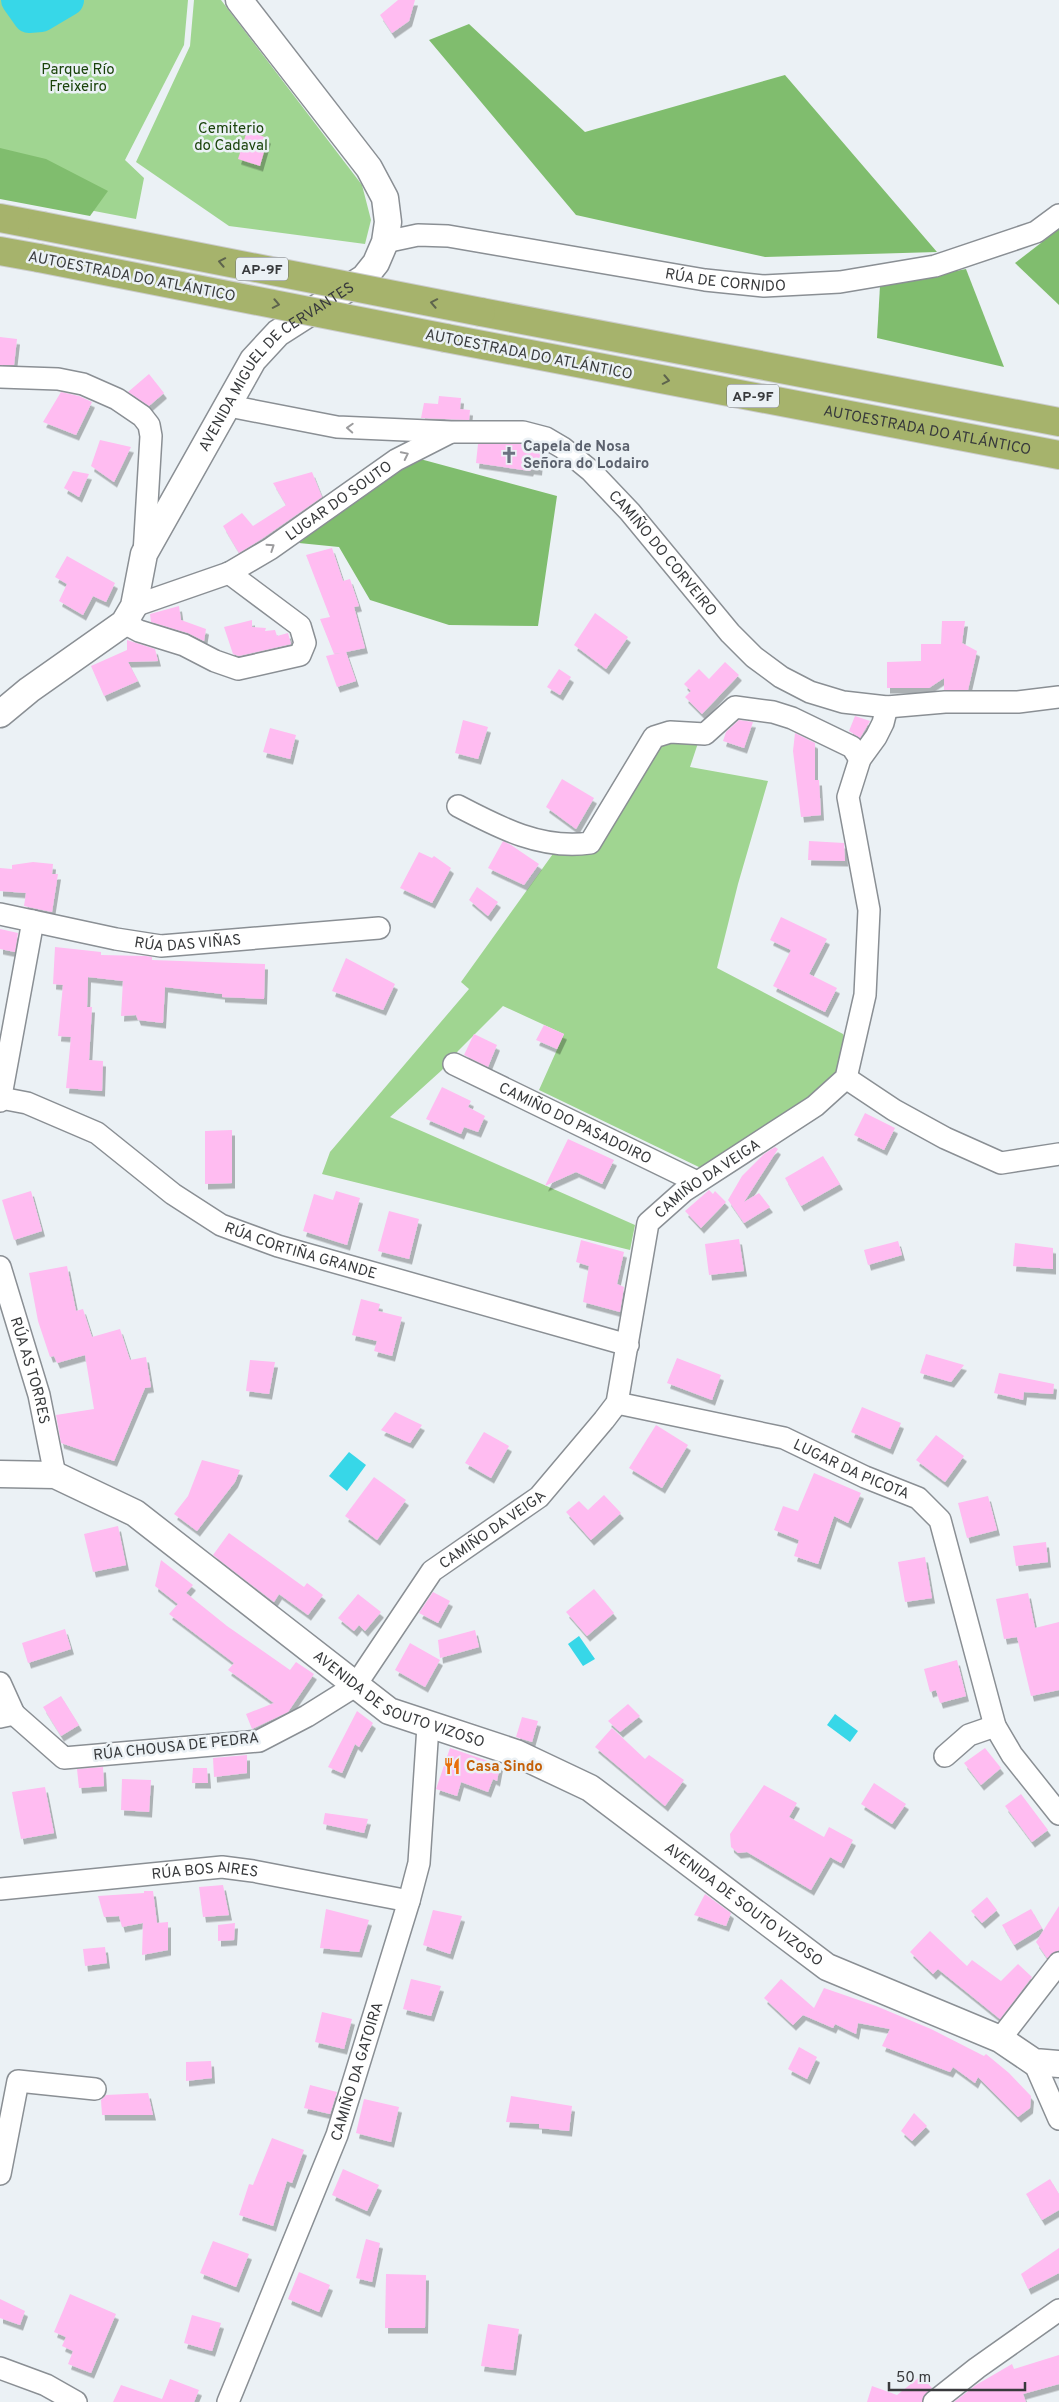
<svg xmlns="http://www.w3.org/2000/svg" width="1059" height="2402" viewBox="0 0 1059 2402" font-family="Overpass,sans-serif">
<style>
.green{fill:#a0d591}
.forest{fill:#80bd6e}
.water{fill:#37d7e8}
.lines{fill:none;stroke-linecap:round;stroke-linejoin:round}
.river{stroke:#37d7e8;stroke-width:32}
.building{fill:#ffbcf1;filter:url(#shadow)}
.minor-casing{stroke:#8a8f94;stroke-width:24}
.tertiary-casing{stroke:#8a8f94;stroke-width:29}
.motorway-casing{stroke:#cbcccc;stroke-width:30}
.minor{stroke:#fff;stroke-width:21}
.tertiary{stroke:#fff;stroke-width:26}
.motorway{stroke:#a6b36c;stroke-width:28}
.motorway-bridge-casing{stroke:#cbcccc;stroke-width:30;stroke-linecap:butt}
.motorway-bridge{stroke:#a6b36c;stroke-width:28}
.oneway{stroke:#5e644d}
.oneway2{stroke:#9c9c9e}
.labels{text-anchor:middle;stroke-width:5;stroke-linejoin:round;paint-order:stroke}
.shield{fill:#ebf1f5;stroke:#6e7174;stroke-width:1}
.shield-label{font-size:14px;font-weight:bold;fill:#383a3c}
.park-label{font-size:15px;fill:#1a430b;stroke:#ebf1f5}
.street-label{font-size:15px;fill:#383a3c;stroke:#ebf1f5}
.worship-label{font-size:15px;font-weight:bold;fill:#5b616d;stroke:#ebf1f5;text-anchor:start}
.food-label{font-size:15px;font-weight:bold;fill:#c56008;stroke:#ebf1f5;text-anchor:start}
</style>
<defs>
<filter id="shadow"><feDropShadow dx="3" dy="5.5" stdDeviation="0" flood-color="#0004"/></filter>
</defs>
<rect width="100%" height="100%" fill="#ebf1f5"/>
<g class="green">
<path d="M0,0h188l-4,45 -59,115 19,18 -8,41 -136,-26z"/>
<path d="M194,0h27l141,185 9,35 -6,24 -136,-18 -93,-64 54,-116z"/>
<path d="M660,742l38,1 -8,24 78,14 -30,103 -21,84 126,66 4,10 -8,28 -53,47 -83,50 -164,-79 25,-56 -61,-28 -45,45 -16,19 -52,47 245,108 -5,25 -308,-76 8,-22 139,-163 -8,-7 94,-131 22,3z"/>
</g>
<g class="forest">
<path d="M469,24l116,108 200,-57 152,177 -172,5 -189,-42 -147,-175z"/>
<path d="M0,148l46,11 62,32 -18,25 -90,-17z"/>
<path d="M1059,229v76l-44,-42z"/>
<path d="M966,269l38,98 -127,-29 3,-52z"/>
<path d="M409,456l148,40 -19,130 -89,-1 -79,-25 -31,-53 -40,-4z"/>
</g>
<g class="water">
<path d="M349,1452l17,13 -19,26 -18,-15z"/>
<path d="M579,1636l16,23 -12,7 -15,-22z"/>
<path d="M835,1714l23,17 -8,11 -23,-17z"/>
</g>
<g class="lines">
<path class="river" d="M17,0l12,17 12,-1 27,-16"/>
</g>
<g class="building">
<path d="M398,0h17l-6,21 -17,12 -12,-18z"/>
<path d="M247,131l21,7 -8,28 -22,-7z"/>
<path d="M0,337l17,2 -3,26h-14z"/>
<path d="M149,374l15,19 -15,13 -21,-14z"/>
<path d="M61,392l18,4 13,6 -16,33 -33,-13z"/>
<path d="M439,396l22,2 -1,11 10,1 -1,10 -48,-2 3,-15 14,1z"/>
<path d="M100,440l31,7 -17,35 -23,-16z"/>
<path d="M478,444h43l20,6 -2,20 -8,-1 -1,2 -54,-8z"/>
<path d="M73,471l16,3 -10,23 -15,-9z"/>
<path d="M312,472l10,25 -59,41 -24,15 -16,-27 19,-13 11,13 33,-21 -13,-22z"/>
<path d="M332,548l11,33 7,-2 9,27 -5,1 11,41 -19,4 10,29 -19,6 -11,-31 14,-3 -6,1 -14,-35 10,-2 -24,-62z"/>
<path d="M67,556l48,27 -9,19 -13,-6 -10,19 -24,-14 8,-17 -12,-7z"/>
<path d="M179,606l2,14 25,9 -2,12 -16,-8 -37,-11 -1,-8z"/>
<path d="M595,613l33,24 -22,32 -32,-24z"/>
<path d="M252,620v7l14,1 -1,3 10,-1 2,6 11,-3 3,11 -52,12 -6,-2 -9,-27z"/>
<path d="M942,621h23l-3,22 15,8 -9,39h-24v-12l-15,10h-42v-26l34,-1v-17h20z"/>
<path d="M127,640l28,9 3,12 -30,1 10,19 -34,15 -13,-30 36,-16z"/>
<path d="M725,662l14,13 -37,39 -17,-17 6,-6 -7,-7 15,-15 10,10z"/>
<path d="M559,669l12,8 -11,18 -13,-8z"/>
<path d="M855,716l15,5 -10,17 -11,-7z"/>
<path d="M463,720l25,7 -10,32 -23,-6z"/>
<path d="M739,720l14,2 -9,26 -21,-7 3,-9z"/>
<path d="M270,728l26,7 -6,24 -27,-7z"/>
<path d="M795,733l20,10v37h4l2,35 -20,2 -8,-66z"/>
<path d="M562,779l32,19 -18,31 -30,-22z"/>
<path d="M503,841l8,4 28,19 -15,21 -36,-17z"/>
<path d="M809,841l35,2 1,18 -37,-1z"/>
<path d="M419,852l13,6 2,-2 17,12 -19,35 -32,-15z"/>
<path d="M33,862l20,2 -1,10h6l-6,38 -28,-6 2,-13 -26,-2v-23l12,1v-4z"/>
<path d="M477,887l21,15 -10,14 -19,-16z"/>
<path d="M781,917l46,22 -18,35 28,14 -12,24 -52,-26 18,-36 -21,-10z"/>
<path d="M0,929l18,4 -3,19 -15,-3z"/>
<path d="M55,947l46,5v3l45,1 6,1v3l113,4 -1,35 -42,-2v-3l-57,-7 -2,36 -25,-3 -2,-5 -15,1 2,-35 -35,-4 -1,30h5l-3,53 14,1 -1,30 -36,-3 5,-51 -13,-1 5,-51 -10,-1z"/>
<path d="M346,958l49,26 -12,26 -51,-19z"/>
<path d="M544,1025l20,9 -7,15 -21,-9z"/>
<path d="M474,1034l23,11 -9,22 -24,-12z"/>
<path d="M442,1087l29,14 -3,6 17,9 -7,16 -14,-5 -3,7 -35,-15z"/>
<path d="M865,1113l30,15 -11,22 -30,-15z"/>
<path d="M232,1130v53l-27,1v-53z"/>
<path d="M568,1139l46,21 -12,24 -26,-12 -31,14z"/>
<path d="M775,1147l3,2 -34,53 15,-9 11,14 -26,16 -16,-23 14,-24 22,-22z"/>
<path d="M823,1156l17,28 -39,22 -16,-28z"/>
<path d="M709,1190l4,4 2,-3 11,11 -25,26 -16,-17z"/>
<path d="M31,1191l11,40 -28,9 -12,-40z"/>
<path d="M336,1191l24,7 -13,47 -44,-14 11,-37 19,6z"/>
<path d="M389,1211l30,8 -10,40 -31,-8z"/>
<path d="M739,1239l5,32 -35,4 -4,-31z"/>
<path d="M581,1240l43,12 -7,32 7,3 -4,25 -37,-10 6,-36 -13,-4z"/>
<path d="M898,1241l4,14 -34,10 -4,-15z"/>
<path d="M1015,1243l38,5v21l-40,-3z"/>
<path d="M67,1266l9,45 7,-2 9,28 28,-8 10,31 16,-3 5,30 -6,1 -31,73 -53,-18 -5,-28 38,-6 -9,-54 -28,8 -3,-7 -4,1 -12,-36 -9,-48z"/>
<path d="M361,1299l19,5 -2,7 24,6 -10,39 -18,-5 3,-10 -25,-6z"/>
<path d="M926,1354l38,11 -13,17 -31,-9z"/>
<path d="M677,1358l44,17 -9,25 -45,-17z"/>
<path d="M250,1360l25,2 -6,32 -23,-3z"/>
<path d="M999,1373l55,11 -1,10 -29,-2 -1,8 -29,-7z"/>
<path d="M862,1407l39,16 -11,26 -39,-17z"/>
<path d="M395,1412l27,13 -12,18 -29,-13z"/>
<path d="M656,1425l32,20 -26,43 -33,-20z"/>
<path d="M484,1432l25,14 -18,32 -26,-15z"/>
<path d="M936,1435l28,21 -19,26 -29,-22z"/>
<path d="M202,1460l38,10 -5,12 -38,49 -23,-17 14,-18z"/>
<path d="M814,1473l47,20 -13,30 -14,-7 -16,48 -24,-8 5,-16 -25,-10 9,-24 15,5z"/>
<path d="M374,1477l32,23 -29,40 -32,-24z"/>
<path d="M604,1495l17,18 -30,27 -25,-28 13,-11 9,9z"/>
<path d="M988,1496l9,34 -30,8 -9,-35z"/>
<path d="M118,1526l8,39 -33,7 -9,-38z"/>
<path d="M229,1533l75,54 3,-4 16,12 -15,20 -29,-21 -5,8 -61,-47z"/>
<path d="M1046,1542l2,20 -32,4 -3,-20z"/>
<path d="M925,1557l7,41 -27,4 -7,-40z"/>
<path d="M161,1560l32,25 -7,8 41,33 63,44 6,-8 18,12 -26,38 -36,17 -6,-15 28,-11 -46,-33 6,-7 -65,-49 9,-10 -23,-18z"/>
<path d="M594,1589l20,24 -27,23 -21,-24z"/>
<path d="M433,1592l17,9 -12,22 -19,-10z"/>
<path d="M1028,1593l7,35 24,-6v68l-28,6 -14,-59 -13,2 -8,-40z"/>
<path d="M358,1594l23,18 -16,19 -6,-6 -5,6 -16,-13z"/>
<path d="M65,1629l6,20 -43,14 -6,-20z"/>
<path d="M475,1630l4,17 -39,11 -2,-18z"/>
<path d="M410,1643l30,17 -15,27 -30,-17z"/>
<path d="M957,1660l9,36 -26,7 -4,-13 -6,2 -6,-23z"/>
<path d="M61,1696l18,29 -18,11 -18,-29z"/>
<path d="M628,1704l12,12 -20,16 -12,-11z"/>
<path d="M357,1711l16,12 -14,24 -4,-3 -13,29 -14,-6z"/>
<path d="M522,1717l16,4 -6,21 -16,-5z"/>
<path d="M612,1728l33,31 4,-4 35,25 -19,26 -70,-59z"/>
<path d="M450,1748l50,17 -3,16 -4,-2 -5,13 -27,-10 -4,14 -21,-7z"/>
<path d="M985,1748l16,20 -20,17 -17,-22z"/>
<path d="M247,1755v18l-33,4 -1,-19z"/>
<path d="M103,1767l1,19 -25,2 -2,-19z"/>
<path d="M193,1768h14l1,15h-16z"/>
<path d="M122,1779l29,1 -2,32 -28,-2z"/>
<path d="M874,1783l32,21 -14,20 -31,-20z"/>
<path d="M764,1785l33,18 -8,14 35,20 5,-10 24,13 -12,23 -11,-6 -19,33 -64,-38 -9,1 -7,-6 -1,-13z"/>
<path d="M45,1787l9,46 -33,6 -9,-47z"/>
<path d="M1021,1794l27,36 -16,12 -27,-36z"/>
<path d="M325,1813l43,6 -4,14 -41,-9z"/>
<path d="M223,1885l6,30 -26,2 -4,-30z"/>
<path d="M144,1891h9l4,32 11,-1v28l-26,5 1,-32 -21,4 -3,-11 -15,1 -6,-21 46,-3z"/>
<path d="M705,1894l26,19 -5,13 -32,-11z"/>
<path d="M987,1897l10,13 -15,13 -11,-12z"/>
<path d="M1059,1906v44l-12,8 -11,-16z"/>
<path d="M326,1909l43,11 -10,32 -39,-4z"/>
<path d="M1031,1909l11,19 -28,17 -12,-20z"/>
<path d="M433,1910l29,6 -12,38 -27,-9z"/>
<path d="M235,1923l-1,17 -16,1v-16z"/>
<path d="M930,1931l37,35 5,-6 29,21 17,-17 14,13 -32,42 -62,-50 -5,5 -23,-22z"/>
<path d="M105,1947l2,16 -22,3 -2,-17z"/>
<path d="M411,1979l30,7 -10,30 -28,-7z"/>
<path d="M781,1979l33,29 10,-20 52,18 55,23 53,27 2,-2 23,19 22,23 -1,12 -12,9 -40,-40 -3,6 -22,-16 -3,5 -68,-26 8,-17 -32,-6 -2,11 -21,-10 -2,4 -30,-13 -10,10 -29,-27z"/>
<path d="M322,2012l30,7 -8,30 -29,-7z"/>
<path d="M799,2047l18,10 -10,22 -19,-10z"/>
<path d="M211,2061l1,17 -26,3v-19z"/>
<path d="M310,2085l27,7 -7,22 -26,-6z"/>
<path d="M148,2093l5,22h-51l-1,-15 5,-5z"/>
<path d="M511,2096l61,10 -3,25 -30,-3v-4l-33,-2z"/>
<path d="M364,2099l35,8 -8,35 -35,-9z"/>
<path d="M914,2113l13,13 -15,15 -11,-10z"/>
<path d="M272,2138l32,12 -12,33 -5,-2 -14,45 -34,-11 10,-31 4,1z"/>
<path d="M343,2169l36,16 -12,26 -35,-16z"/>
<path d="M1050,2179l9,15v16l-17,10 -16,-26z"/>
<path d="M366,2239l14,4 -8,39 -16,-4z"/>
<path d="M213,2241l36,13 -13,33 -36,-14z"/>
<path d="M1059,2248v25l-31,16 -7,-15z"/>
<path d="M299,2272l31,13 -11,27 -31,-13z"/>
<path d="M386,2274l40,1 -1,53h-40z"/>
<path d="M70,2294l46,20 -25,59 -23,-9 5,-13 -11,-5 4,-9 -12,-5z"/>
<path d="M0,2299l25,12 -5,14 -20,-7z"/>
<path d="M192,2315l29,8 -9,28 -28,-8z"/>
<path d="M488,2324l31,5 -6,41 -32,-4z"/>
<path d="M1059,2355v29l-36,10 3,8h-72l22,-17 36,-21 2,5z"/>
<path d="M921,2376l11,12 -9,9 -1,5h-55l5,-16 25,9z"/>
<path d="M170,2379l29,11 -5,12h-81l8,-17 41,14z"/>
</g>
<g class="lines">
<g class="minor-casing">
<g id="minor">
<path id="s1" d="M385,242l33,-7 30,1 257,44 59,6 76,-4 95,-16 101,-34 23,-17"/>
<path d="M0,377l58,2 25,5 34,15 25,17 7,9 2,11 -7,118"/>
<path id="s2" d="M229,406l108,21 114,5h72l23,6 17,10 28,23 39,41 100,121 24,24 27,20 29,15 33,10 44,5 58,-5h73l41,-5"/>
<path id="s3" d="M134,606l95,-33 41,-24 126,-89 53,-27"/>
<path d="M124,623l15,8 45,14 31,16 23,8 62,-14 5,-12 -5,-17 -71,-53"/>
<path d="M458,806c42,22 84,44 132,37l64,-106 16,-5 35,2 30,-27 38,5 19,6 60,29 8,12"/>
<path id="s4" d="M0,914l116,25 45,7 218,-18"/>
<path id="s5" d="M454,1064l243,118"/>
<path d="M846,1078l48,32 51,28 56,25 58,-9"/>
<path id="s6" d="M1,1098l26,5 70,30 76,61 48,31 57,21 350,99"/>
<path d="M0,1101l33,-180"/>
<path id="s7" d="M0,1267l39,128 16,80"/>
<path id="s8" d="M617,1403l167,35 81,39 53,21 22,22 55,206 17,29 47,59"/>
<path d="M0,1683l14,31"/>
<path id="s9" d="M0,1717l14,-3 50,44 195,-17 48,-25 48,-30 77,-115 107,-74 65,-77 13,-17 31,-180 36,-32 131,-85 31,-28 19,-83 4,-85 -21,-113 12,-38 16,-22 7,-14 4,-16"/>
<path d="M945,1756l24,-21 26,-9"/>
<path id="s10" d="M0,1889l222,-22 31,4 156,30"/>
<path d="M1000,2039l59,-76"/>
<path d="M1034,2062l25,57"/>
<path d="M0,2174l18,-93 77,8"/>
<path d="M0,2368l46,17 30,17"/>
<path id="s11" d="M228,2402l109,-267 72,-234 10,-38 9,-137"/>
<path d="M934,2402l43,-34 82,-58"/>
</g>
</g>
<g class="tertiary-casing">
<g id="tertiary">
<path id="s12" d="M0,714l29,-24 95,-67 10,-17 10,-52 109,-194 25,-27 86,-55 12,-15 9,-21 3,-20 -3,-24 -16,-30 -130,-168"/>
<path id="s13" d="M0,1474l55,1 80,38 254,198 127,42 74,35 237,179 173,72 34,23 25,2"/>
</g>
</g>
<g class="motorway-casing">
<g id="motorway">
<path d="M0,218l42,8"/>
<path d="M0,251l39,7"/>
<path d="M481,312l578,110"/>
<path id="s14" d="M446,338l613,117"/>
</g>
</g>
<use href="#minor" class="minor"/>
<use href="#tertiary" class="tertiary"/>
<use href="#motorway" class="motorway"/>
<g class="motorway-bridge-casing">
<g id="motorway-bridge">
<path d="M42,226l439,86"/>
<path d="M39,258l407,80"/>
</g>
</g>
<use href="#motorway-bridge" class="motorway-bridge"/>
</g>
<defs><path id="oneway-chevron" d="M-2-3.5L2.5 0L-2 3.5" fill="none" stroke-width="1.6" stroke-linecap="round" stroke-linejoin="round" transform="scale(1.25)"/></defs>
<g class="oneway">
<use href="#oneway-chevron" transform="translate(222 262) rotate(-169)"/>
<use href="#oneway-chevron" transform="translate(434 303) rotate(-169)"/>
<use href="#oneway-chevron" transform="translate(276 304) rotate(11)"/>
<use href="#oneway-chevron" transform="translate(666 380) rotate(11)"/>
</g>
<g class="oneway2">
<use href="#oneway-chevron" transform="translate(350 428) rotate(-177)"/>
<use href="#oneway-chevron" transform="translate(405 455) rotate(-26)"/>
<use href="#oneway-chevron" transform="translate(271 547) rotate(-34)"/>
</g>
<defs>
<g id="church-bare" transform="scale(1.35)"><path d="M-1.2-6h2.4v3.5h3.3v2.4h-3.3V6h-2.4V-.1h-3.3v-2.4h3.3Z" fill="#6b7280" stroke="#ebf1f5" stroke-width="2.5" paint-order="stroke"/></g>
<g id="restaurant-bare" transform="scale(1.35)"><path d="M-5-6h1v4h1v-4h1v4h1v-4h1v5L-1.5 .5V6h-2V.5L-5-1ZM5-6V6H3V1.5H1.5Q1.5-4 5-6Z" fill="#e8710a" stroke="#ebf1f5" stroke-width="2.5" paint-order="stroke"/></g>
</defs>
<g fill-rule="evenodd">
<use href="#church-bare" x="509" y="455"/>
<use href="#restaurant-bare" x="452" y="1766"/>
</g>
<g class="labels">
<g class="shield">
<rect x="236" y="257.5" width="52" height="23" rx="4"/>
<rect x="727" y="384.5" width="52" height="23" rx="4"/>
</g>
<g class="shield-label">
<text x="262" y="274">AP-9F</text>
<text x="753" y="401">AP-9F</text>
</g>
<g class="park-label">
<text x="78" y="74">Parque Río<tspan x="78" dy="17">Freixeiro</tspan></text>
<text x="231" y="133">Cemiterio<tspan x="231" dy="17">do Cadaval</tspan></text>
</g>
<g class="street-label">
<text transform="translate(132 276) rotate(11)" y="5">AUTOESTRADA DO ATLÁNTICO</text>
<text dy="5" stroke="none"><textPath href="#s1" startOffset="345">RÚA DE CORNIDO</textPath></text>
<text transform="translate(529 354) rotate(11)" y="5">AUTOESTRADA DO ATLÁNTICO</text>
<text dy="5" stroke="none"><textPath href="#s12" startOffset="460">AVENIDA MIGUEL DE CERVANTES</textPath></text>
<text dy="5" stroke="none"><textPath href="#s14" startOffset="490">AUTOESTRADA DO ATLÁNTICO</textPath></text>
<text dy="5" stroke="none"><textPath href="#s3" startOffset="232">LUGAR DO SOUTO</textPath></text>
<text dy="5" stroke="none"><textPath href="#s2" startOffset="485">CAMIÑO DO CORVEIRO</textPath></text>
<text dy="5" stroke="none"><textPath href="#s4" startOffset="191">RÚA DAS VIÑAS</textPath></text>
<text dy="5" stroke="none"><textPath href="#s5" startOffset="135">CAMIÑO DO PASADOIRO</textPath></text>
<text dy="5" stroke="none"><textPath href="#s9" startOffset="1035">CAMIÑO DA VEIGA</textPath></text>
<text dy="5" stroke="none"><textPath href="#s6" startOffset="341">RÚA CORTIÑA GRANDE</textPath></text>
<text dy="5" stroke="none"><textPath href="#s7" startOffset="108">RÚA AS TORRES</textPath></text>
<text dy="5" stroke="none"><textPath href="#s8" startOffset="245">LUGAR DA PICOTA</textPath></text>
<text dy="5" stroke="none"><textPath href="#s9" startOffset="599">CAMIÑO DA VEIGA</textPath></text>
<text dy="5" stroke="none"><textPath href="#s13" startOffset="469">AVENIDA DE SOUTO VIZOSO</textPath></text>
<text transform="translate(176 1746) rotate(-6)" y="5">RÚA CHOUSA DE PEDRA</text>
<text dy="5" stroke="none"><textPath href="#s10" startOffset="206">RÚA BOS AIRES</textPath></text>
<text dy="5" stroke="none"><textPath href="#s13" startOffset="874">AVENIDA DE SOUTO VIZOSO</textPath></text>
<text dy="5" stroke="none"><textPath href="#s11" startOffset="355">CAMIÑO DA GATOIRA</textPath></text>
</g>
<g class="worship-label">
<text x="523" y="451">Capela de Nosa<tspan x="523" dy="17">Señora do Lodairo</tspan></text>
</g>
<g class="food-label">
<text x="466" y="1771">Casa Sindo</text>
</g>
</g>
<path d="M889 2382v8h136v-8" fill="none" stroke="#383a3c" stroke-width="2.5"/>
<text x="896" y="2382" font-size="15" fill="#383a3c" stroke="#ebf1f5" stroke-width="4" paint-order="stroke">50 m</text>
</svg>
